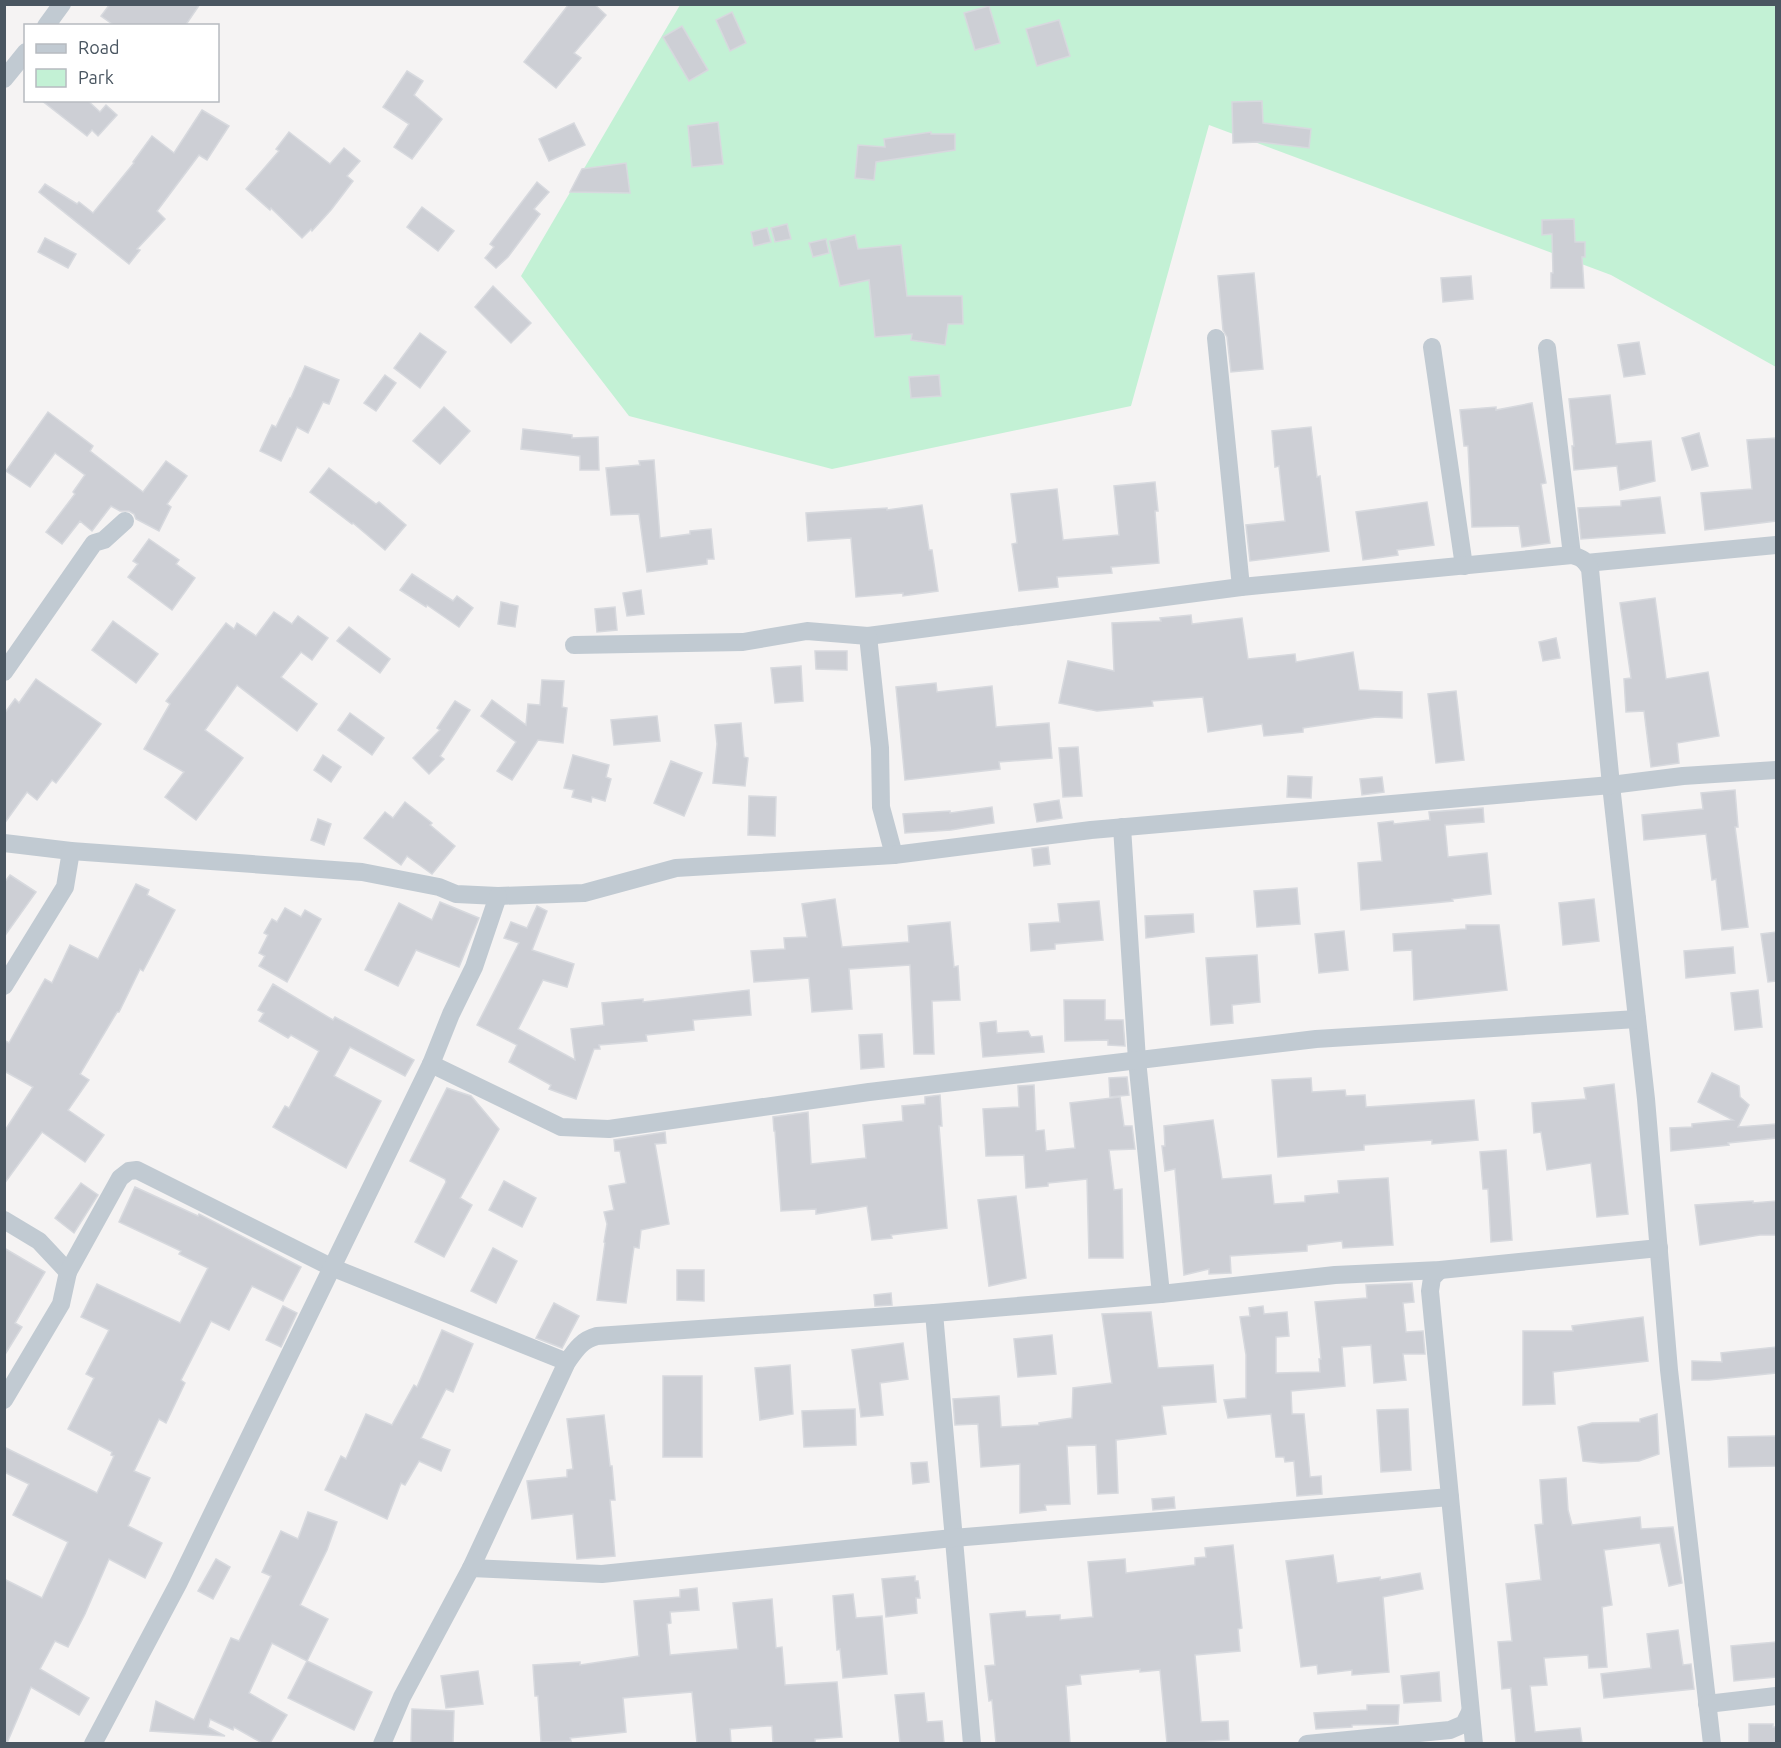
<svg xmlns="http://www.w3.org/2000/svg" width="1781" height="1748" viewBox="0 0 1781 1748" font-family="Ubuntu,sans-serif">
<style>
.green{fill:#c3f1d5}
.building{fill:#cdcfd5;stroke:#d7d9de;stroke-width:1.5}
.lines{fill:none;stroke-linecap:round;stroke-linejoin:round}
.street{stroke:#c1cad2;stroke-width:18}
</style>
<rect width="100%" height="100%" fill="#f5f3f3"/>
<path class="green" d="M680,5h1096v362l-165,-92 -402,-150 -78,281 -299,63 -203,-53 -108,-140z"/>
<g class="building">
<path d="M110,4h90l-15,22h-70l-14,-10z"/>
<path d="M569,4h25l12,11 -32,38 7,5 -25,30 -32,-26z"/>
<path d="M989,6l11,37 -25,7 -11,-37z"/>
<path d="M732,12l14,31 -16,8 -14,-31z"/>
<path d="M1059,20l11,36 -33,10 -11,-37z"/>
<path d="M682,26l26,44 -19,11 -26,-44z"/>
<path d="M407,71l16,10 -9,14 28,24 -30,40 -18,-12 15,-23 -26,-17z"/>
<path d="M41,100h46l13,12 6,-7 11,10 -19,21 -6,-6 -5,6z"/>
<path d="M1262,101l1,22 48,6 -2,19 -50,-6 -26,1 -1,-41z"/>
<path d="M202,110l27,16 -22,34 -8,-5 -42,56 8,8 -28,30 3,1 -11,14 -90,-72 6,-8 32,20 2,-2 14,11 41,-50 -1,-1 19,-26 22,17z"/>
<path d="M718,122l5,42 -31,3 -4,-41z"/>
<path d="M574,123l11,22 -36,16 -10,-22z"/>
<path d="M289,132l41,32 14,-16 16,13 -13,15 6,5 -22,29 -19,21 -1,-2 -9,9 -31,-30 -1,2 -24,-21 33,-38 -3,-2z"/>
<path d="M931,132v2h24v16l-79,12 -2,18 -19,-2 3,-33 27,2 -1,-8z"/>
<path d="M626,163l4,30 -60,-1 12,-23z"/>
<path d="M537,182l12,10 -15,17 6,5 -32,43 -12,11 -11,-10 9,-11 -4,-3z"/>
<path d="M422,207l32,24 -16,20 -31,-24z"/>
<path d="M1574,219l1,23h10v15h-3l2,31h-33v-15h2l-1,-39 -10,1v-15z"/>
<path d="M787,224l4,15 -16,3 -4,-14z"/>
<path d="M767,228l4,14 -17,4 -3,-14z"/>
<path d="M855,235l3,14 43,-4 6,51h55l1,28h-15l-3,21 -34,-5 1,-6 -37,3 -6,-57 -29,6 -11,-45z"/>
<path d="M45,238l31,16 -8,14 -30,-16z"/>
<path d="M826,239l3,14 -16,4 -4,-14z"/>
<path d="M1254,273l9,96 -32,3 -4,-35 -4,-7 -5,-54z"/>
<path d="M1471,276l2,23 -30,3 -2,-24z"/>
<path d="M493,286l38,37 -20,20 -36,-36z"/>
<path d="M420,333l26,19 -26,36 -26,-20z"/>
<path d="M1639,342l6,32 -21,3 -6,-32z"/>
<path d="M305,366l34,14 -10,24 -6,-2 -15,31 -11,-6 -16,34 -21,-10 12,-26 4,2 14,-29h1z"/>
<path d="M385,375l11,8 -20,28 -12,-8z"/>
<path d="M939,375l2,21 -30,2 -2,-21z"/>
<path d="M1610,395l6,49 35,-3 4,40 -35,9 -3,-24 -43,4 -2,-24h2l-5,-47z"/>
<path d="M1532,403l14,80 -5,1 9,59 -28,4 -3,-21 -47,1 -4,-81h-4l-4,-36 36,-3v3z"/>
<path d="M444,407l26,24 -30,33 -27,-23z"/>
<path d="M48,412l45,34 -3,5 53,41 23,-31 21,15 -20,28 4,3 -12,24 -23,-12 -2,-5 -5,-3h-9l-9,-5 -19,25 -12,-10 -18,23 -16,-12 29,-38 -2,-2 12,-17 -30,-22 -25,34 -24,-16z"/>
<path d="M1311,427l6,50 3,-1 9,75 -79,10 -4,-36 39,-4 -6,-55 -4,1 -3,-36z"/>
<path d="M523,429l49,6v3l26,-1 1,33h-19v-14l-59,-7z"/>
<path d="M1699,433l9,33 -16,4 -10,-32z"/>
<path d="M1776,438v83l-71,9 -4,-37 51,-4 -5,-49z"/>
<path d="M654,460l6,78 30,-4v-3l21,-2 3,30h-7v5l-60,8 -8,-58 -28,1 -5,-47 34,-3 -1,-4z"/>
<path d="M329,468l47,36 3,-2 27,23 -21,25 -32,-27 -1,1 -42,-32z"/>
<path d="M1155,482l3,29h-3l4,52 -48,4 1,6 -55,4 1,10 -39,4 -7,-47 5,-1 -6,-49 46,-5 6,51 56,-5 -5,-49z"/>
<path d="M1660,497l5,36 -84,6 -3,-31 43,-2v-5z"/>
<path d="M1427,502l7,43 -37,5 1,5 -35,5 -7,-48z"/>
<path d="M922,505l7,45h3l6,41 -35,5v-3l-47,4 -5,-59 -43,3 -2,-28 81,-5v2z"/>
<path d="M149,539l30,21 -3,4 19,14 -23,32 -44,-33 10,-13 -5,-3z"/>
<path d="M412,574l41,27 4,-5 16,12 -14,19 -32,-22 -1,2 -26,-17z"/>
<path d="M641,590l3,24 -17,2 -4,-23z"/>
<path d="M1655,598l11,81 42,-7 11,64 -42,7 2,20 -28,4 -7,-56 -18,1 -2,-33 7,-1 -11,-75z"/>
<path d="M501,602l17,4 -3,21 -17,-3z"/>
<path d="M615,607l2,23 -20,2 -2,-23z"/>
<path d="M274,612l18,12 6,-8 30,22 -16,22 -11,-8 -20,25 36,27 -20,27 -60,-46 -32,45 38,28 -47,62 -31,-23 19,-25 -40,-23 26,-45 -4,-3 60,-78 8,6 3,-6 19,13z"/>
<path d="M1191,615l1,9 50,-6 6,41 47,-5 1,8 57,-10 6,38 43,2v26l-26,-1 -73,11v4l-39,4 -2,-12 -54,8 -5,-35 -51,4 1,5 -56,5 -38,-8 9,-42 46,10 -2,-48 49,-2 -1,-3z"/>
<path d="M113,621l45,33 -22,29 -44,-33z"/>
<path d="M349,627l41,32 -10,14 -43,-32z"/>
<path d="M1556,638l4,20 -17,3 -4,-19z"/>
<path d="M815,651h32v19l-31,-1z"/>
<path d="M801,666l2,35 -28,2 -4,-35z"/>
<path d="M36,679l65,45 -45,59 -4,-3 -15,20 -10,-8 -23,32v-110l11,-15 4,4z"/>
<path d="M542,680l22,1 -2,26 5,1 -4,35 -25,-3 -26,40 -15,-9 19,-29 -35,-26 11,-16 34,25 2,-21 12,1z"/>
<path d="M936,683l1,9 55,-6 4,41 53,-4 3,35 -53,4 1,7 -95,11 -9,-93z"/>
<path d="M1456,691l8,69 -28,3 -8,-69z"/>
<path d="M455,701l15,9 -30,46 4,3 -15,15 -16,-16 27,-28 -3,-2z"/>
<path d="M350,713l34,25 -12,17 -34,-25z"/>
<path d="M657,716l3,25 -46,4 -3,-25z"/>
<path d="M741,723l3,34 4,1 -3,28 -32,-3 4,-39 -2,-19z"/>
<path d="M1078,747l4,49 -19,1 -4,-49z"/>
<path d="M323,755l18,12 -10,15 -17,-12z"/>
<path d="M573,755l36,10 -3,12 5,2 -6,22 -13,-4 -1,5 -19,-5 2,-7 -10,-2z"/>
<path d="M671,761l31,12 -18,43 -30,-13z"/>
<path d="M1288,776l24,1 -1,21 -24,-1z"/>
<path d="M1382,777l2,15 -22,3 -2,-16z"/>
<path d="M1735,790l3,37h-3l13,100 -26,3 -6,-51 -4,1 -6,-46 -62,6 -2,-25 61,-6 -2,-16z"/>
<path d="M749,796l27,1 -1,39 -27,-1z"/>
<path d="M1059,800l3,18 -25,4 -3,-18z"/>
<path d="M405,802l27,21 -2,2 25,21 -23,28 -25,-18 -6,9 -37,-27 21,-26 8,6z"/>
<path d="M992,807l2,16 -43,7 -46,3 -2,-19 47,-3v2z"/>
<path d="M1483,808l1,14 -39,3 3,32 39,-4 4,41 -39,5 1,2 -92,9 -3,-47 24,-2 -4,-38 15,-2 1,3 36,-4 -1,-8z"/>
<path d="M318,819l13,5 -7,21 -13,-5z"/>
<path d="M1048,847l2,17 -16,2 -2,-17z"/>
<path d="M10,875l26,17 -32,45v-54z"/>
<path d="M136,884l13,6 -2,5 28,15 -32,61 -3,-2 -21,43h-2l-37,62 9,6 -21,30 36,25 -19,27 -43,-30 -38,52v-52l29,-45 -29,-16v-31l5,3 36,-64 7,4 18,-38 28,14z"/>
<path d="M1297,888l3,36 -43,3 -3,-36z"/>
<path d="M835,899l7,48 67,-5 -1,-16 42,-4 4,45 4,-1 2,34 -28,1 2,53h-20l-4,-89 -61,4 3,40 -40,3 -3,-34 -55,4 -3,-31 34,-2 -1,-11 23,-1 -5,-33z"/>
<path d="M1594,899l5,42 -36,4 -4,-42z"/>
<path d="M1099,901l4,39 -48,4v5l-24,2 -2,-27 31,-2 -2,-18z"/>
<path d="M440,902l39,16 -20,49 -43,-17 -18,36 -33,-16 34,-67 33,17z"/>
<path d="M537,906l10,5 -15,39 42,14 -7,23 -24,-7 -25,49 57,31 -4,-31 33,-4 -2,-22 41,-4v3l106,-12 2,25 -58,5 1,10 -48,5 1,6 -48,4 1,4h-6l-18,50 -27,-10 2,-4 -42,-23 8,-17 -40,-20 42,-82 -15,-5 7,-16 16,6z"/>
<path d="M285,908l16,9 4,-7 16,9 -34,63 -28,-16 6,-10 -6,-3 9,-18 -4,-2 8,-14 5,3z"/>
<path d="M1193,914l1,18 -48,6 -1,-22z"/>
<path d="M1466,925h33l8,65 -93,10 -2,-50 -18,1 -1,-17 73,-5z"/>
<path d="M1344,931l4,39 -29,3 -4,-39z"/>
<path d="M1776,932v49l-8,1 -7,-48z"/>
<path d="M1733,947l2,26 -49,5 -2,-27z"/>
<path d="M1257,955l3,47 -28,3 1,18 -22,2 -5,-67z"/>
<path d="M273,984l60,36 2,-3 79,43 -9,16 -55,-29 -16,29 47,25 -35,67 -73,-41 12,-21 4,2 30,-57 -28,-16 -3,3 -29,-17 5,-8 -6,-3z"/>
<path d="M1758,990l4,37 -27,3 -4,-37z"/>
<path d="M1064,1000h41v20h18l2,26 -17,-1v-5l-43,1z"/>
<path d="M996,1021l1,12 31,-2 3,6 11,-1 2,16 -61,5 -3,-34z"/>
<path d="M882,1034l2,33 -23,2 -2,-34z"/>
<path d="M1712,1073l27,13 1,11 9,8 -11,22 38,-3v14l-48,5 1,2 -58,6 -1,-23 22,-1v-3l41,-4 -35,-18z"/>
<path d="M1127,1077l2,18 -19,2 -1,-19z"/>
<path d="M1311,1078l1,14 33,-2 1,6 19,-1 1,12 108,-7 4,40 -46,4v-4l-68,5v5l-86,7 -6,-77z"/>
<path d="M1614,1084l14,130 -31,3 -6,-54 -44,7 -6,-38 -7,1 -2,-30 54,-4 -2,-11z"/>
<path d="M1034,1085l2,46 8,-1 2,21 29,-3 -5,-45 50,-6 4,29h8l3,23 -26,1 5,40 8,-1 1,69h-34l-2,-79 -39,4v3l-22,2 -2,-33 -38,1 -3,-47 36,-2 -1,-21z"/>
<path d="M447,1088l24,8 28,33 -39,69 12,7 -28,52 -29,-15 31,-60 -1,-3 -35,-18z"/>
<path d="M940,1095l2,31h-3l8,102 -56,7 1,3 -20,2 -5,-34 -51,8v-5l-35,2 -6,-80h-1l-1,-14 35,-5 3,52 55,-6 -3,-33 40,-4 -1,-15 23,-2v-7z"/>
<path d="M1213,1120l9,59 49,-4 3,29 31,-2v-6l34,-3 -1,-12 50,-3 5,67 -50,3 -1,-7 -35,4v6l-77,5 1,17 -22,1v-5l-25,6 -9,-106 -10,2 -3,-25h3l-1,-20z"/>
<path d="M665,1132l1,11 -11,1 14,80 -28,6 -2,18 -5,-1 -8,56 -29,-3 8,-57 -1,-1 3,-18 -3,-12 10,-2 -5,-24 17,-3 -6,-32h-5l-1,-11z"/>
<path d="M1506,1150l6,90 -21,2 -3,-53h-5l-3,-37z"/>
<path d="M504,1181l32,17 -14,29 -33,-17z"/>
<path d="M81,1183l17,12 -24,38 -19,-15z"/>
<path d="M135,1187l63,29 1,-2 102,53 -18,34 -31,-15 -23,44 -18,-9 -30,59 4,3 -19,40 -7,-4 -25,52 16,7 -22,48 34,17 -17,35 -36,-19 -24,55 -17,33 -13,-6 -15,28 49,29 -10,17 -48,-28 -24,56h-3v-164l38,19 26,-56 -55,-27 16,-31 -25,-12v-25l93,46 17,-37 -3,-1 1,-3 -44,-23 26,-51 -8,-4 23,-44 -28,-13 16,-33 83,39 28,-55 -29,-14 2,-3 -62,-29z"/>
<path d="M1016,1196l10,82 -37,8 -11,-86z"/>
<path d="M1753,1201v2l23,-2v34h-16l-60,10 -5,-40z"/>
<path d="M4,1248l41,24 -30,51 7,4 -18,29z"/>
<path d="M493,1248l24,13 -21,42 -25,-12z"/>
<path d="M677,1270h27v31l-27,-1z"/>
<path d="M1412,1283l2,19 -11,1 3,29 17,-1 2,23h-22l3,26 -32,3 -3,-38 -29,2 3,39 -54,5 1,23h12l6,63 11,-1 1,18 -25,2 -3,-35 -9,1 -1,-5h-8l-5,-43 -43,4 -4,-18 22,-2v-43l-6,-38 10,-1 -1,-8 14,-2 1,8 23,-2 2,24 -13,1v36l44,-1 -1,-13h2l-6,-57 52,-4 -1,-13z"/>
<path d="M891,1293l1,12 -17,1 -1,-11z"/>
<path d="M554,1303l25,13 -17,32 -26,-10z"/>
<path d="M283,1306l14,7 -16,34 -15,-7z"/>
<path d="M1151,1312l7,56 55,-3 3,37 -54,4 4,28 -50,6 2,53 -20,1 -2,-49 -29,1 3,58 -25,1 1,5 -26,3v-49l-39,3 -3,-43 -23,1 -2,-26 46,-3 2,31 38,-2v-2l33,-5 1,-30 39,-5 -10,-69z"/>
<path d="M1643,1317l5,44 -95,11 2,32 -32,1v-74h50l-1,-5z"/>
<path d="M442,1330l31,14 -20,48 -7,-3 -25,49 29,12 -9,21 -22,-10 -14,24 -4,-2 -14,36 -62,-29 16,-34 5,3 20,-45 26,11 22,-40 3,2z"/>
<path d="M1052,1335l4,39 -38,3 -4,-38z"/>
<path d="M903,1343l5,36 -28,4 3,32 -22,2 -9,-67z"/>
<path d="M1776,1347v26l-67,7h-17v-19l30,1 -1,-9z"/>
<path d="M790,1365l3,49 -33,6 -5,-52z"/>
<rect x="663" y="1376" width="39" height="81"/>
<path d="M855,1409l1,36 -52,2 -2,-36z"/>
<path d="M1408,1409l3,61 -30,2 -4,-62z"/>
<path d="M1657,1414l2,40 -20,7 -38,2 -18,-2 -5,-34 14,-4 48,-1v-3z"/>
<path d="M604,1415l6,51h2l3,34h-5l5,56 -38,3 -4,-45 -41,5 -5,-38 40,-4v-7l6,-1 -6,-50z"/>
<path d="M1776,1436v30l-47,1 -1,-30z"/>
<path d="M927,1462l2,20 -16,2 -2,-21z"/>
<path d="M1566,1478l2,32 4,15 68,-8 1,12 32,-2 9,56 -13,3 -9,-43 -56,7 8,55 -10,2 5,60 -18,1 -1,-13 -44,3 3,27 -17,1 5,46 45,-4 2,15h-66l-5,-55 -9,1 -4,-47 14,-1 -6,-57 35,-4 -6,-55 8,-1 -3,-44z"/>
<path d="M1174,1497l1,11 -22,2 -1,-11z"/>
<path d="M308,1512l29,10 -10,28 -27,55 28,14 -21,42 -35,-18 -23,50 38,22 -17,28h-8l-28,-16 -1,3 -23,-11 -2,8 17,9 -75,-5 6,-30 38,19 37,-82 8,3 32,-65 -9,-4 19,-41 17,8z"/>
<path d="M1233,1545l9,83 -4,1 2,22 -45,4 6,67 27,-1 1,19 -62,3 -7,-73 -20,2v-3l-60,6 1,9 -15,2 4,57h-74l-4,-43 -3,1 -4,-35 10,-1 -5,-51 35,-3 1,6 34,-2v5l33,-3 -5,-55 37,-3 1,14 69,-8v-7l11,-1 -1,-9z"/>
<path d="M1333,1555l4,28 43,-6v3l40,-7 3,16 -40,8 6,75 -37,3v-5l-34,4 -1,-9 -16,2 -15,-106z"/>
<path d="M216,1559l14,8 -17,32 -15,-8z"/>
<path d="M915,1576v5h3l2,17h-4l1,15 -31,4 -4,-38z"/>
<path d="M697,1588l2,22 -29,2 1,11 -4,1 3,31 68,-6 -5,-46 39,-4 4,49 6,-1 3,38 52,-3 5,55 -27,2v4h-42l-1,-17h-5l-37,3 1,14h-34l-5,-51 -69,6 3,34 -56,6 1,3 -30,1 -3,-46h-3l-2,-31 47,-3v3l59,-9 -5,-55 46,-4v-7z"/>
<path d="M853,1594l3,24 26,-2 5,58 -44,4 -3,-29 -3,1 -4,-54z"/>
<path d="M1678,1630l5,35 8,-1 3,25 -90,9 -3,-24 50,-6 -4,-34z"/>
<path d="M1776,1642v35l-42,4 -3,-35z"/>
<path d="M307,1661l65,31 -18,38 -66,-32z"/>
<path d="M478,1671l5,33 -37,4 -5,-32z"/>
<path d="M1439,1672l2,29 -37,2 -3,-27z"/>
<path d="M924,1693l3,29 15,-1 2,22h-44l-5,-48z"/>
<path d="M1367,1705h32l-1,19 -46,1v2l-36,2 -2,-16 53,-3z"/>
<path d="M412,1709l42,2 -1,32h-42z"/>
<path d="M1749,1724h24v3h3v16h-27z"/>
</g>
<g class="lines">
<g class="street">
<path d="M46,26l16,-22"/>
<path d="M4,79l22,-27"/>
<path d="M1216,338l25,249"/>
<path d="M1432,347l32,219"/>
<path d="M1547,348l25,207"/>
<path d="M1586,563l190,-18"/>
<path d="M868,636l373,-49 331,-32c10,3 13,5 18,14l21,216 35,314 23,271 43,374"/>
<path d="M574,645l169,-3 64,-11 61,5 12,112 1,59 13,48"/>
<path d="M4,672l90,-129 10,-3 21,-19"/>
<path d="M1122,827l15,233 24,234"/>
<path d="M4,843l67,8 291,21 77,15 17,7 42,2 86,-3 92,-25 218,-13 197,-25 520,-45 72,-9 93,-6"/>
<path d="M4,986l61,-99 6,-36"/>
<path d="M431,1064l130,63 48,2 260,-37 447,-53 321,-20"/>
<path d="M4,1220l35,21 29,31 -7,32 -57,96"/>
<path d="M1440,1270l-8,8 -2,13 44,453"/>
<path d="M68,1272l52,-94 9,-7 8,-1 194,97 236,95"/>
<path d="M934,1313l38,431"/>
<path d="M471,1568l131,6 351,-36 497,-41"/>
<path d="M1707,1704l69,-8"/>
<path d="M93,1744l85,-160 253,-520 20,-50 23,-47 24,-71"/>
<path d="M382,1744l20,-47 69,-129 96,-206c9,-13 15,-22 30,-26l337,-23 227,-19 174,-19 105,-5 219,-22"/>
<path d="M1307,1744l143,-14 14,-6 6,-12"/>
</g>
</g>
<rect width="1781" height="1748" fill="none" stroke="#4a5661" stroke-width="12"/>
<rect x="24" y="24" width="195" height="78" fill="#ffffff" stroke="#b7bbc0" stroke-width="1.5"/>
<rect x="36" y="44" width="30" height="9" fill="#c1cad2" stroke="#b7bbc0" stroke-width="1.5"/>
<text x="78" y="54" font-size="18" fill="#4a5661">Road</text>
<rect x="36" y="69" width="30" height="18" fill="#c3f1d5" stroke="#b7bbc0" stroke-width="1.5"/>
<text x="78" y="84" font-size="18" fill="#4a5661">Park</text>
</svg>
